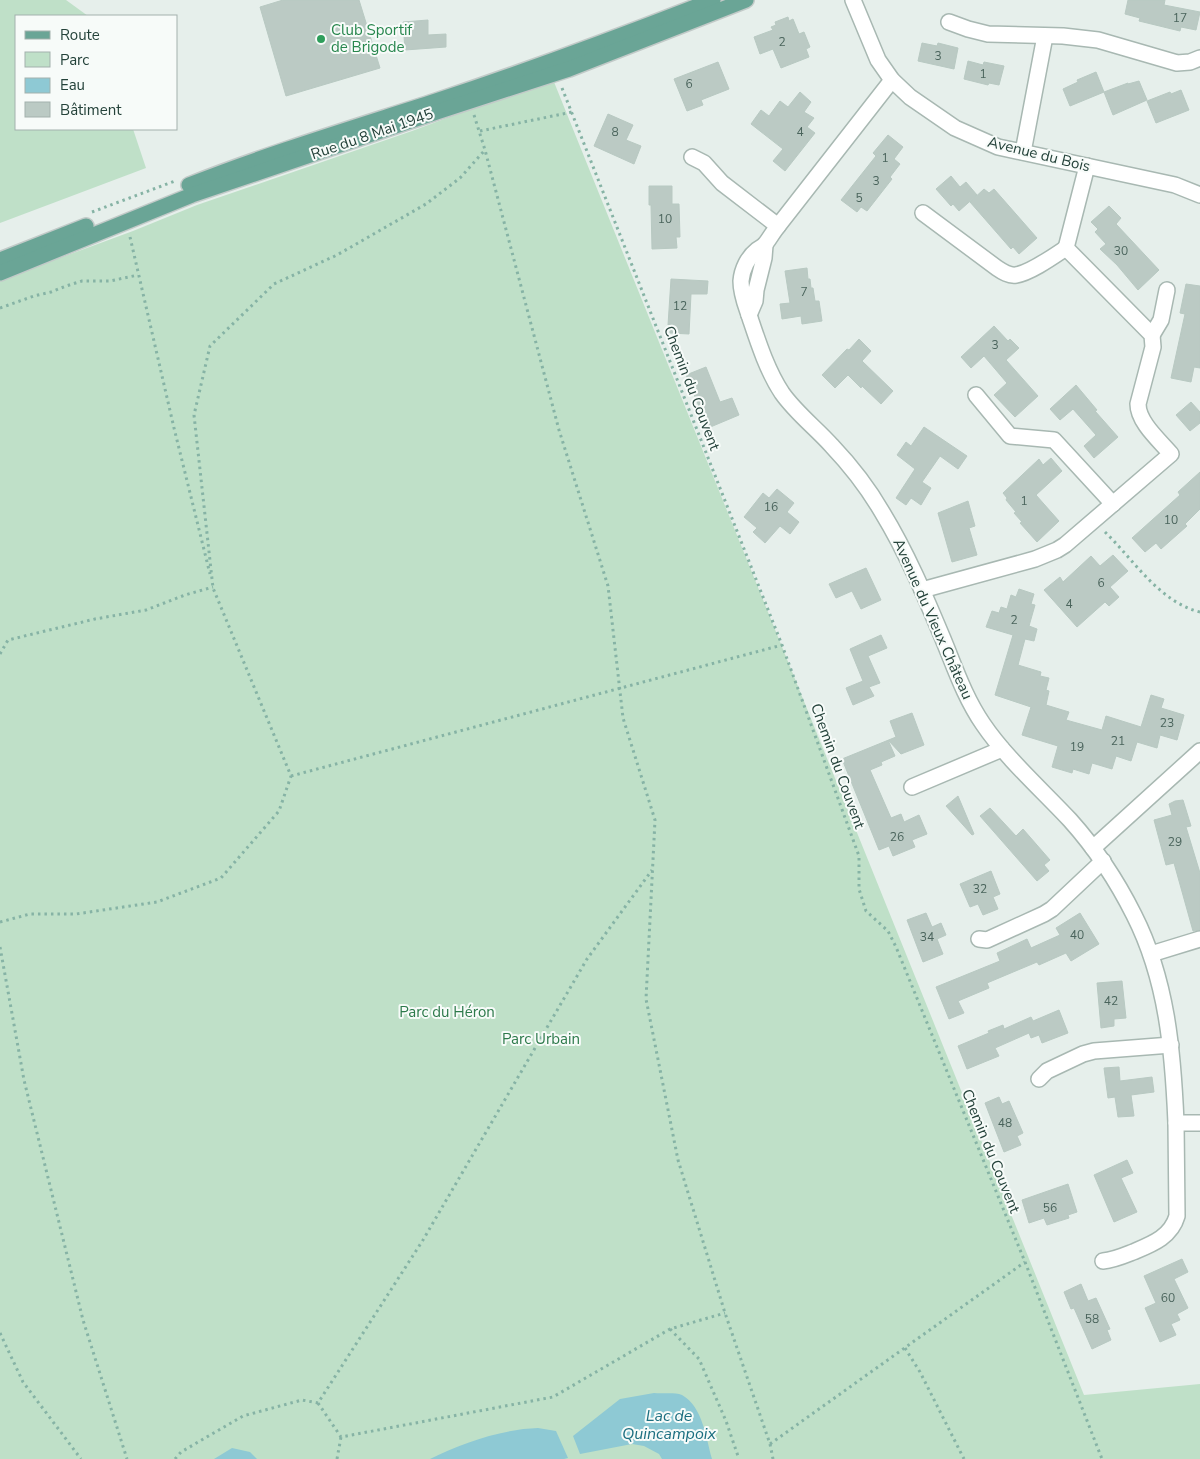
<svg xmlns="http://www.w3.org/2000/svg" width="1200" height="1459" viewBox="0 0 1200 1459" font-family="'Nunito Sans',sans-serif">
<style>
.green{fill:#bfe0c8}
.water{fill:#8ec9d4}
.building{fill:#bbcac4;stroke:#b8c9c2}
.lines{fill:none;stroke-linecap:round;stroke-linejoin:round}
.minor-casing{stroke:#a8b8b2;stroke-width:18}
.major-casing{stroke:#c2cac8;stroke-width:18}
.path{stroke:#86b3a5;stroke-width:3;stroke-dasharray:2.5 4;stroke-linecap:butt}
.minor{stroke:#fff;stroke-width:15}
.major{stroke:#6aa596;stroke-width:15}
.leisure-dot{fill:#2e9e5b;stroke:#f7fbf9;stroke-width:2}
.labels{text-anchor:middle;stroke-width:4;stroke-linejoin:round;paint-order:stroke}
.number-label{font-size:12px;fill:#4a645c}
.leisure-label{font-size:15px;fill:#27864d;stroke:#f7fbf9;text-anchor:start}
.street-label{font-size:15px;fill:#24423a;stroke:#f7fbf9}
.park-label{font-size:15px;fill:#2d7a4b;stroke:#f7fbf9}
.water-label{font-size:16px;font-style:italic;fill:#1c6f80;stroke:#f7fbf9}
</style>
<rect width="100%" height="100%" fill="#e6efeb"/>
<g class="green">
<path d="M0,0h66l22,16h-72v113h117l13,39 -146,55z"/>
<path d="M554,82l530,1313 116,-11v75h-1200v-1179l133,-49 64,-26 215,-74 59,-22z"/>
</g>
<g class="water">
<path d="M654,1393c8,1 21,-1 28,2 21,12 24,43 30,64h-50l-3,-5 -15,-8 -12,-2 -52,10 -7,-18 47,-37z"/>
<path d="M538,1428l18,3 12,27 -4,1h-134c31,-16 73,-30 108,-31z"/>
<path d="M232,1448l18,4 7,7h-43z"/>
</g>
<g class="building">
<path d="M283,0h76l21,68 -94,28 -26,-89z"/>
<path d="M1128,0h37l-1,5 36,7 -4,18 -15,-3 -1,4 -41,-10 1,-3 -15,-4z"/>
<path d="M788,17l1,4 4,-2 6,15 5,-2 6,15 -4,2 3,8 -28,11 -8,-19 -13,5 -6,-17 19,-7 -2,-3 5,-2 -1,-3z"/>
<path d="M428,20v15l18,-1v13l-41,3 -2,-28z"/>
<path d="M922,43l15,3 1,-3 20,5 -4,21 -36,-8z"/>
<path d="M968,61l15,4 1,-3 20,4 -5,19 -10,-2 -1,2 -24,-6z"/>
<path d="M718,62l11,27 -28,11 2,5 -16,6 -13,-32z"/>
<path d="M1096,72l8,20 -34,14 -7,-17 15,-7 -1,-2z"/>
<path d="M1139,81l8,19 -34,15 -9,-23 24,-9v1z"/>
<path d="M1181,90l8,20 -33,13 -9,-22 23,-9 1,2z"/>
<path d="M800,92l11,10 -7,10 10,6 -7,9 8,6 -30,38 -12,-10 10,-12 -32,-25 10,-14 8,6 11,-15 8,6z"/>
<path d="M608,114l25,11 -7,15 15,6 -7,18 -40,-18z"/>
<path d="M888,135l15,12 -9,12 6,5 -10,13 2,2 -25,32 -6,-4 -4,5 -16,-12 35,-44 -3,-3z"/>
<path d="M951,176l9,11 6,-5 11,13 -18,16 -6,-7 -2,2 -15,-17z"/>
<path d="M649,186h23v18h7l1,33h-4l1,11 -25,1 -1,-44h-2z"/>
<path d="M984,189l5,4 5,-4 43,49 -18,16 -6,-7 -2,2 -41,-47z"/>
<path d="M1109,206l12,12 -5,6 43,46 -21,20 -21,-25 -17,-16 6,-5 -11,-12 3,-3 -7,-7z"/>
<path d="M807,268l1,11h2l1,9h2l2,13h4l3,20 -20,3 -1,-8 -19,3 -2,-15 10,-1 -5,-32z"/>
<path d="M671,279l37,2 -1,13h-16l-2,40 -19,-1v-8h-2z"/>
<path d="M1186,284l14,2v82l-6,-1 -3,15 -20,-4 14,-64 -5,-1z"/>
<path d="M994,326l14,15 2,-2 9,9 -13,12 32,36 -23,21 -21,-22 13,-12 -23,-27 -13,12 -10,-11z"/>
<path d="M859,339l12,12 -9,10 31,30 -12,13 -19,-18 -1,2 -13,-13 -13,13 -13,-13 25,-26 2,1z"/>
<path d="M706,367l14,35 12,-4 7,17 -31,13 -22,-53z"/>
<path d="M1076,385l21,25 -2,1 23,26 -24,21 -10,-12 12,-11 -23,-26 -13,11 -10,-11z"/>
<path d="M1191,402l9,10v11l-10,8 -14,-16z"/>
<path d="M924,427l43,29 -9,13 -18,-13 -18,26 9,6 -10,17 -10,-7 -5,7 -10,-7 19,-29 -18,-14 9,-13 5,4z"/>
<path d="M1051,458l11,13 -26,24 23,26 -22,21 -17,-19 2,-1 -8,-9 2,-1 -10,-12 1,-2 -4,-5 36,-34 4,6z"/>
<path d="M1200,472v37l-15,15 2,2 -26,23 -5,-6 -11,9 -13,-14 48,-43 -2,-3z"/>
<path d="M777,489l17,14 -7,9 12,10 -9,12 -10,-8 -15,17 -12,-11 4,-4 -13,-11 19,-24 6,5z"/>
<path d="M968,501l7,25 -6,2 8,27 -25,7 -14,-49z"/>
<path d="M1113,555l15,16 -18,16 9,10 -10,9 -4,-4 -28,25 -33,-37 16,-13 3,5 28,-26 9,10z"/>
<path d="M866,568l15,32 -20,9 -9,-18 -16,7 -7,-14z"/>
<path d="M1019,589l15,5 -3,10 4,1 -6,21 8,3 -3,12 -9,-2 -7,26 23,7 -1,4 9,2 -3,12 3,1 -3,14 23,7 -3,8 36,10 4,-14 35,11 10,-32 13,4 -3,9 23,7 -7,25 -17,-5 -3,13 -20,-6 -6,19 -15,-5 -4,13 -20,-6 -3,11 -16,-5 -1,4 -20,-6 6,-21 -36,-11 9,-28 -36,-12 18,-60 -27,-8 6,-16 7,2 2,-6 6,2 4,-14 5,2z"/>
<path d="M881,635l6,13 -19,8 12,27 -11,4 5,9 -21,9 -7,-17 17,-7 -13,-32z"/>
<path d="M912,713l12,32 -23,9 -13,-14 7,16 -14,6 1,3 -12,5 21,48 10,-4 3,8 15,-7 8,19 -15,6 3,7 -22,9 -4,-10 -10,4 -37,-91 54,-22 -6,-16z"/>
<path d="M958,796l16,38 -2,1 -26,-29z"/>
<path d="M1183,800l8,26 -5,1 14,46v57l-7,1 -19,-68 -8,2 -12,-45 18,-5 -3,-11 6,-3z"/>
<path d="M990,808l26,28 7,-7 27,31 -6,5 5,6 -12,10 -57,-65z"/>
<path d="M991,871l9,23 -7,3 5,12 -15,6 -5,-11 -8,3 -10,-23z"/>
<path d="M926,913l6,14 9,-4 5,12 -9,4 6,15 -20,8 -16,-42z"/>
<path d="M1080,913l19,31 -28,17 -5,-8 -27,12 -2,-3 -50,21 2,5 -31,13 6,12 -15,6 -13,-32 64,-26 -3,-8 30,-14 4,9 29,-13 -4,-7z"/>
<path d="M1122,981l4,37 -12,1v7l-13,2 -4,-45z"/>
<path d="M1059,1010l9,23 -26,10 -3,-8 -8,3 -2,-5 -34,15 4,8 -32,13 -9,-23 31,-13 -1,-2 15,-6 1,4 27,-12 2,4z"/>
<path d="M1119,1067l1,14 32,-4 2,15 -23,3 3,21 -16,1 -3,-20 -7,1 -4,-30z"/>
<path d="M999,1097l3,7 7,-3 14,32 -6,3 4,9 -17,7 -19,-49z"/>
<path d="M1127,1160l6,13 -12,5 16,34 -23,10 -20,-47z"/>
<path d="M1068,1184l9,28 -9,3 1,3 -22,7 -3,-7 -15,5 -7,-23z"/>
<path d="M1182,1259l6,13 -14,7 14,29 -11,6 3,6 -9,4 5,11 -16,7 -15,-34 11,-5 -12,-27z"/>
<path d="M1081,1284l7,17 8,-3 14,31 -3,1 4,10 -19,9 -18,-41 -3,1 -7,-17z"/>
</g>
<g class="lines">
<g class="minor-casing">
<g id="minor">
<path d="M853,0l25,60 14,20 18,17 45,31 43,19 177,38 25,10"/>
<path d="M949,22l19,7 20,5 75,2 35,4 79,23 13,-1 10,-4"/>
<path d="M892,80l-114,146c-5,6 -8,12 -12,17 -3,4 -5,4 -9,7 -9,7 -15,19 -16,31 0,15 6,27 10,40 8,24 17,51 31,72 14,20 34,35 50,53 19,20 36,42 50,66 25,41 43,84 61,127 12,29 22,59 40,85 23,34 59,66 87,96 26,29 47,61 64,95 33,65 39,136 42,208h24"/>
<path d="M1023,152l22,-116"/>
<path d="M692,157l12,6 18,20 56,43"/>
<path d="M923,213l74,55c6,4 12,8 19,7 14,-2 38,-19 50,-27"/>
<path d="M749,315l6,-14 1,-11 8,-32 1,-13"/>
<path d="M1152,335l9,-15 6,-30"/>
<path d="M976,395l34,41 44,4 59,64"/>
<path d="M922,590l113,-31 22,-9 8,-5 106,-91c-12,-14 -33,-32 -33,-50l15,-57 -1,-12 -86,-87 21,-82"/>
<path d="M912,787l90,-38"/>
<path d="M1093,848l107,-97"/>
<path d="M979,939l8,1 57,-26 8,-5 51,-48"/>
<path d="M1151,954l49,-15"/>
<path d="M1039,1079l8,-8 36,-17 11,-3 77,-6"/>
<path d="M1103,1261c11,-1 20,-5 30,-9 19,-8 38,-15 44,-36l-1,-93"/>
</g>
</g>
<g class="major-casing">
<g id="major">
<path d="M189,185c81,-32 164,-57 247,-84 93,-31 185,-65 277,-101"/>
<path d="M0,260l86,-34"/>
<path d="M0,273l192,-78 245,-83 132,-43 177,-69"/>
</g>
</g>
<g class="path">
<path d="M562,88l220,557 77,211v33l7,22 22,20 8,16 129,315 77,197"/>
<path d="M474,115l11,35 74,280 49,156 15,132 32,102 -9,179 32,161 47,153 45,131 3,15"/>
<path d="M480,131l92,-19"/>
<path d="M92,212l83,-31"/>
<path d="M130,237l44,191 36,146"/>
<path d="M0,308l34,-12 17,-4 15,-6 16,-5h28l28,-6"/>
<path d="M1105,532c29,28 54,70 95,80"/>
<path d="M0,654l8,-14 87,-21 51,-9 39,-15 28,-8"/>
<path d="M291,776l491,-131"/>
<path d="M0,922l30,-8h46l81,-12 64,-24 58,-67 12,-35 -78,-188 -19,-173 16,-69 64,-62 63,-29 89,-51 34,-26 25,-28"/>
<path d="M0,947l24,133 59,240 44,139"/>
<path d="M670,1329l29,30 27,62 13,38"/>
<path d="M0,1333l23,49 58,77"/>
<path d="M905,1348l15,24 44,87"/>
<path d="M318,1403l23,34 212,-40 117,-68 55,-16"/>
<path d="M770,1444l255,-182"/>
<path d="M175,1459l6,-7 62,-36 59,-16 16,3 105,-163 164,-281 65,-89"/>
<path d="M337,1459l4,-22"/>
</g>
<use href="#minor" class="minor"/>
<use href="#major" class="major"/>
</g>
<circle class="leisure-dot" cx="321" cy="39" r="5"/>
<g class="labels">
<g class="number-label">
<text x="1180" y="22">17</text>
<text x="782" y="46">2</text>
<text x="938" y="60">3</text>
<text x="983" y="78">1</text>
<text x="689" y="88">6</text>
<text x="615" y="136">8</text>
<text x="800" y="136">4</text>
<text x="885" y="162">1</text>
<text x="876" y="185">3</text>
<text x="859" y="202">5</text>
<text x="665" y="223">10</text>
<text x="1121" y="255">30</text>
<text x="804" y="296">7</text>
<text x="680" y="310">12</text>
<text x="995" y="349">3</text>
<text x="1024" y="505">1</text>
<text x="771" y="511">16</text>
<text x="1171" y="524">10</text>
<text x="1101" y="587">6</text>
<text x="1069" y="608">4</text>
<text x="1014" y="624">2</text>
<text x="1167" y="727">23</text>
<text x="1118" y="745">21</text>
<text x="1077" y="751">19</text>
<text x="897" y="841">26</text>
<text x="1175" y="846">29</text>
<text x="980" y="893">32</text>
<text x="1077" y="939">40</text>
<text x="927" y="941">34</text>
<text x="1111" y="1005">42</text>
<text x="1005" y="1127">48</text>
<text x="1050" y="1212">56</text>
<text x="1168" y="1302">60</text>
<text x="1092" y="1323">58</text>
</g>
<g class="leisure-label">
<text x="331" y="35">Club Sportif<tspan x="331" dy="17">de Brigode</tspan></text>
</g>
<g class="street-label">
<text transform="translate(372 134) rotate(-19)" y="5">Rue du 8 Mai 1945</text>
<text transform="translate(1039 154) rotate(14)" y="5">Avenue du Bois</text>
<text transform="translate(692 388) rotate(69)" y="5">Chemin du Couvent</text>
<text transform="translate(933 619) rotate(66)" y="5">Avenue du Vieux Château</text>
<text transform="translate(838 766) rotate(70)" y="5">Chemin du Couvent</text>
<text transform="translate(991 1151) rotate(68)" y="5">Chemin du Couvent</text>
</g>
<g class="park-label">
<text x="447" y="1017">Parc du Héron</text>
<text x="541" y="1044">Parc Urbain</text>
</g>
<g class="water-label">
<text x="669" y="1421">Lac de<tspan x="669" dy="18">Quincampoix</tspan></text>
</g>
</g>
<rect x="15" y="15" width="162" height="115" fill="#f7fbf9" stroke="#a3b1ad"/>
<rect x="25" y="31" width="25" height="8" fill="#6aa596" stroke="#a3b1ad"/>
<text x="60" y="40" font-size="15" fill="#24423a">Route</text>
<rect x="25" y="52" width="25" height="15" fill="#bfe0c8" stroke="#a3b1ad"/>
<text x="60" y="65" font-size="15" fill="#24423a">Parc</text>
<rect x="25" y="78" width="25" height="15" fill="#8ec9d4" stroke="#a3b1ad"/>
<text x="60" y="90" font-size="15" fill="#24423a">Eau</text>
<rect x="25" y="102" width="25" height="15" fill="#bbcac4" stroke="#a3b1ad"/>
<text x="60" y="115" font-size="15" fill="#24423a">Bâtiment</text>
</svg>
